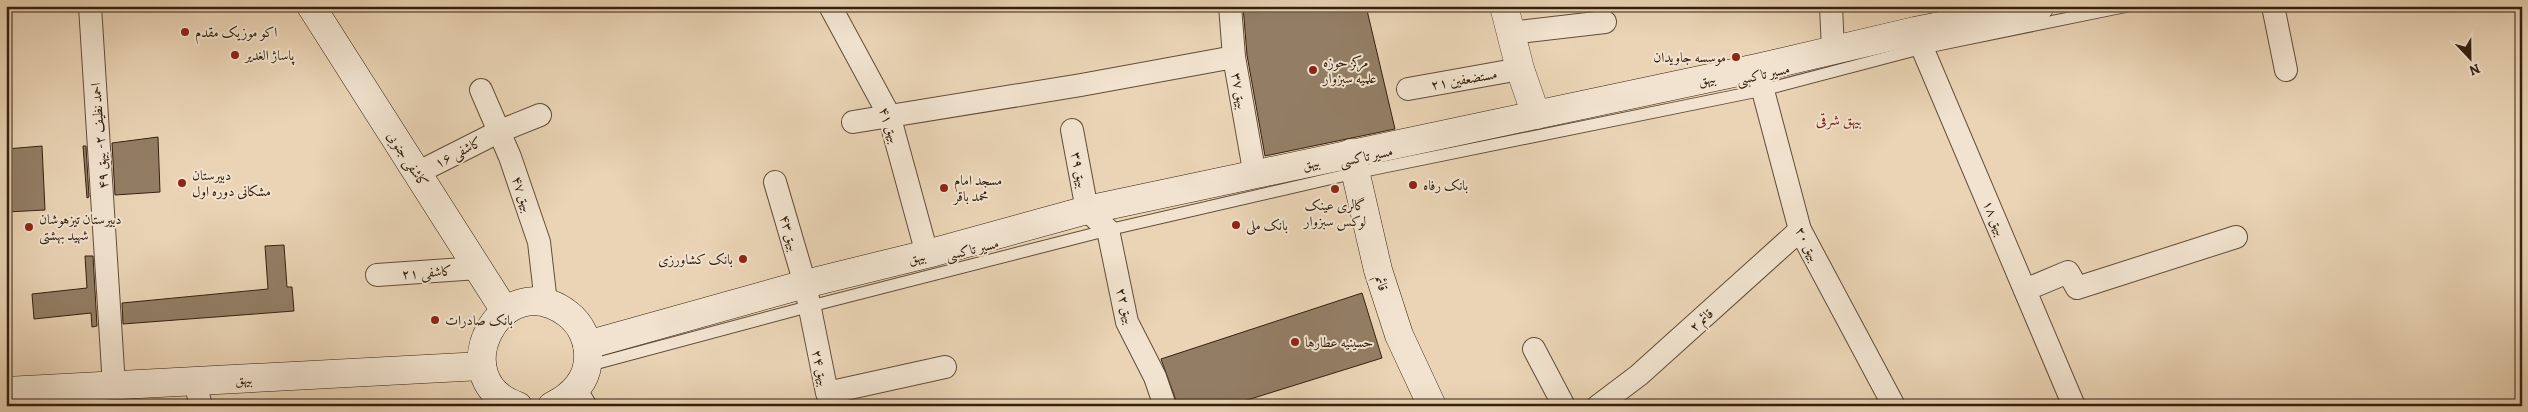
<svg xmlns="http://www.w3.org/2000/svg" width="2528" height="412" viewBox="0 0 2528 412" font-family="Alegreya,Amiri,serif">
<style>
.building{fill:#937e65;stroke:#35200f}
.lines{fill:none;stroke-linecap:round;stroke-linejoin:round}
.service-casing{stroke:#624d38;stroke-width:13}
.minor-casing{stroke:#624d38;stroke-width:24}
.tertiary-casing{stroke:#624d38;stroke-width:29}
.secondary-casing{stroke:#35200f;stroke-width:29}
.service{stroke:#f1e3cf;stroke-width:11}
.minor{stroke:#f1e3cf;stroke-width:22}
.tertiary{stroke:#f1e3cf;stroke-width:28}
.secondary{stroke:#f1e3cf;stroke-width:28}
.poi-dot{fill:#8f2418;stroke:#f1e3cf;stroke-width:2}
.labels{text-anchor:middle;stroke-width:4;stroke-linejoin:round;paint-order:stroke}
.poi-label{font-size:14px;fill:#35200f;stroke:#f1e3cf;text-anchor:start}
.street-label{font-size:14px;fill:#35200f;stroke:#f1e3cf}
.neighbourhood-label{font-size:15px;fill:#7a1f14;stroke:#f1e3cf}
</style>
<rect width="100%" height="100%" fill="#ead4b5"/>
<filter id="stains"><feTurbulence type="fractalNoise" baseFrequency=".004" numOctaves="4"/><feColorMatrix values="0 0 0 0 .2 0 0 0 0 .09 0 0 0 0 .02 0 0 0 .5 -.17"/></filter>
<radialGradient id="worn" r=".72"><stop offset=".6" stop-color="#630" stop-opacity="0"/><stop offset="1" stop-color="#630" stop-opacity=".3"/></radialGradient>
<g class="building">
<path d="M1243,6h123l29,123 -130,27 -18,-101z"/>
<path d="M158,137l2,55 -45,3 -3,-52z"/>
<path d="M42,146l3,64 -39,2v-63z"/>
<path d="M83,146h3l3,51 -2,1z"/>
<path d="M284,245l3,42h5l2,24 -171,13 -1,-21 146,-14 -3,-43z"/>
<path d="M85,256h8l4,70 -5,1 -1,-14 -57,6 -2,-25 55,-6z"/>
<path d="M1362,293l20,65 -154,48h-50l-17,-47z"/>
</g>
<g class="lines">
<g class="service-casing">
<g id="service">
<path d="M587,366l220,-59 301,-77 247,-57 408,-83 160,-42 205,-42"/>
<path d="M579,385l13,21"/>
</g>
</g>
<g class="minor-casing">
<g id="minor">
<path d="M90,6l24,380"/>
<path d="M830,6l59,109 38,139"/>
<path d="M1230,6l4,51 21,119"/>
<path d="M1831,6l2,44"/>
<path d="M2273,6l13,64"/>
<path d="M1915,31l159,375"/>
<path d="M1510,33l95,-11"/>
<path d="M1757,68l43,162 94,176"/>
<path d="M1408,89l112,-20"/>
<path d="M481,90l29,67 29,85 7,61"/>
<path d="M853,122l228,-37 153,-28"/>
<path d="M1072,130l15,80 21,20 19,92 28,55 10,29"/>
<path d="M417,173l83,-42 40,-16"/>
<path d="M775,182l30,102 22,109 118,-26"/>
<path d="M377,275l101,-7"/>
<path d="M2025,290l43,-18 9,16 159,-51"/>
<path d="M1534,349l30,57"/>
<path d="M195,382l6,24"/>
<path d="M1598,406l41,-31 161,-145"/>
</g>
</g>
<g class="tertiary-casing">
<path id="tertiary" d="M1504,6l16,63 16,46"/>
</g>
<g class="secondary-casing">
<g id="secondary">
<path d="M311,6l194,305"/>
<path d="M1351,153l27,117 21,65 33,71"/>
<path d="M587,345l218,-61 122,-30 160,-44 670,-142 158,-37 125,-25"/>
<path d="M6,391l476,-25"/>
<path d="M518,406c-77,-26 -17,-143 50,-92 13,10 21,27 20,43 0,24 -16,39 -36,49"/>
</g>
</g>
<use href="#service" class="service"/>
<use href="#minor" class="minor"/>
<use href="#tertiary" class="tertiary"/>
<use href="#secondary" class="secondary"/>
</g>
<g class="poi-dot">
<circle cx="185" cy="32" r="5"/>
<circle cx="235" cy="55" r="5"/>
<circle cx="1736" cy="57" r="5"/>
<circle cx="1313" cy="70" r="5"/>
<circle cx="182" cy="183" r="5"/>
<circle cx="1413" cy="185" r="5"/>
<circle cx="944" cy="188" r="5"/>
<circle cx="1335" cy="189" r="5"/>
<circle cx="1236" cy="225" r="5"/>
<circle cx="29" cy="227" r="5"/>
<circle cx="743" cy="259" r="5"/>
<circle cx="435" cy="320" r="5"/>
<circle cx="1295" cy="342" r="5"/>
</g>
<g class="labels">
<g class="poi-label">
<text x="195" y="37">اکو موزیک مقدم</text>
<text x="245" y="60">پاساژ الغدیر</text>
<text x="1726" y="62" text-anchor="end">موسسه جاویدان</text>
<text x="1323" y="67">مرکز حوزه<tspan x="1323" dy="16">علمیه سبزوار</tspan></text>
<text x="192" y="180">دبیرستان<tspan x="192" dy="16">مشکانی دوره اول</tspan></text>
<text x="954" y="185">مسجد امام<tspan x="954" dy="16">محمد باقر</tspan></text>
<text x="1423" y="190">بانک رفاه</text>
<text x="1335" y="210" text-anchor="middle">گالری عینک<tspan x="1335" dy="16">لوکس سبزوار</tspan></text>
<text x="39" y="224">دبیرستان تیزهوشان<tspan x="39" dy="16">شهید بهشتی</tspan></text>
<text x="1246" y="230">بانک ملی</text>
<text x="733" y="264" text-anchor="end">بانک کشاورزی</text>
<text x="445" y="325">بانک صادرات</text>
<text x="1305" y="347">حسینیه عطارها</text>
</g>
<g class="street-label">
<text transform="translate(1763 74) rotate(-13)" y="5">مسیر تاکسی</text>
<text transform="translate(1464 79) rotate(-10)" y="5">مستضعفین ۲۱</text>
<text transform="translate(1707 79) rotate(-12)" y="5">بیهق</text>
<text transform="translate(1240 91) rotate(80)" y="5">بیهق ۳۷</text>
<text transform="translate(890 125) rotate(71)" y="5">بیهق ۴۱</text>
<text transform="translate(99 136) rotate(-94)" y="5">احمد نظیف ۲- بیهق ۴۹</text>
<text transform="translate(458 152) rotate(-27)" y="5">کاشفی ۱۶</text>
<text transform="translate(1366 156) rotate(-12)" y="5">مسیر تاکسی</text>
<text transform="translate(408 159) rotate(57)" y="5">کاشفی جنوبی</text>
<text transform="translate(1311 163) rotate(-14)" y="5">بیهق</text>
<text transform="translate(1080 170) rotate(79)" y="5">بیهق ۳۹</text>
<text transform="translate(523 194) rotate(71)" y="5">بیهق ۴۷</text>
<text transform="translate(1995 218) rotate(67)" y="5">بیهق ۱۸</text>
<text transform="translate(790 233) rotate(74)" y="5">بیهق ۴۳</text>
<text transform="translate(1808 244) rotate(64)" y="5">بیهق ۲۰</text>
<text transform="translate(972 249) rotate(-14)" y="5">مسیر تاکسی</text>
<text transform="translate(917 257) rotate(-14)" y="5">بیهق</text>
<text transform="translate(427 272) rotate(-4)" y="5">کاشفی ۲۱</text>
<text transform="translate(1382 283) rotate(73)" y="5">قائم</text>
<text transform="translate(1126 306) rotate(75)" y="5">بیهق ۲۲</text>
<text transform="translate(1701 320) rotate(-42)" y="5">قائم ۲</text>
<text transform="translate(821 368) rotate(77)" y="5">بیهق ۲۴</text>
<text transform="translate(244 379) rotate(-3)" y="5">بیهق</text>
</g>
<g class="neighbourhood-label">
<text x="1839" y="125">بیهق شرقی</text>
</g>
</g>
<rect width="2528" height="412" fill="none" stroke="#ead4b5" stroke-width="25"/>
<rect x="8" y="8" width="2513" height="397" fill="none" stroke="#35200f" stroke-width="2.5"/>
<rect x="12" y="12" width="2503" height="387" fill="none" stroke="#35200f"/>
<g transform="translate(2470 58) rotate(158)" stroke="#f1e3cf" stroke-width="4" paint-order="stroke">
<path d="M0-4L9 19L0 12L-9 19Z" fill="#35200f"/>
<text y="-8" font-size="14" font-weight="bold" text-anchor="middle" fill="#35200f">N</text>
</g>
<rect width="100%" height="100%" filter="url(#stains)"/>
<rect width="100%" height="100%" fill="url(#worn)"/>
</svg>
